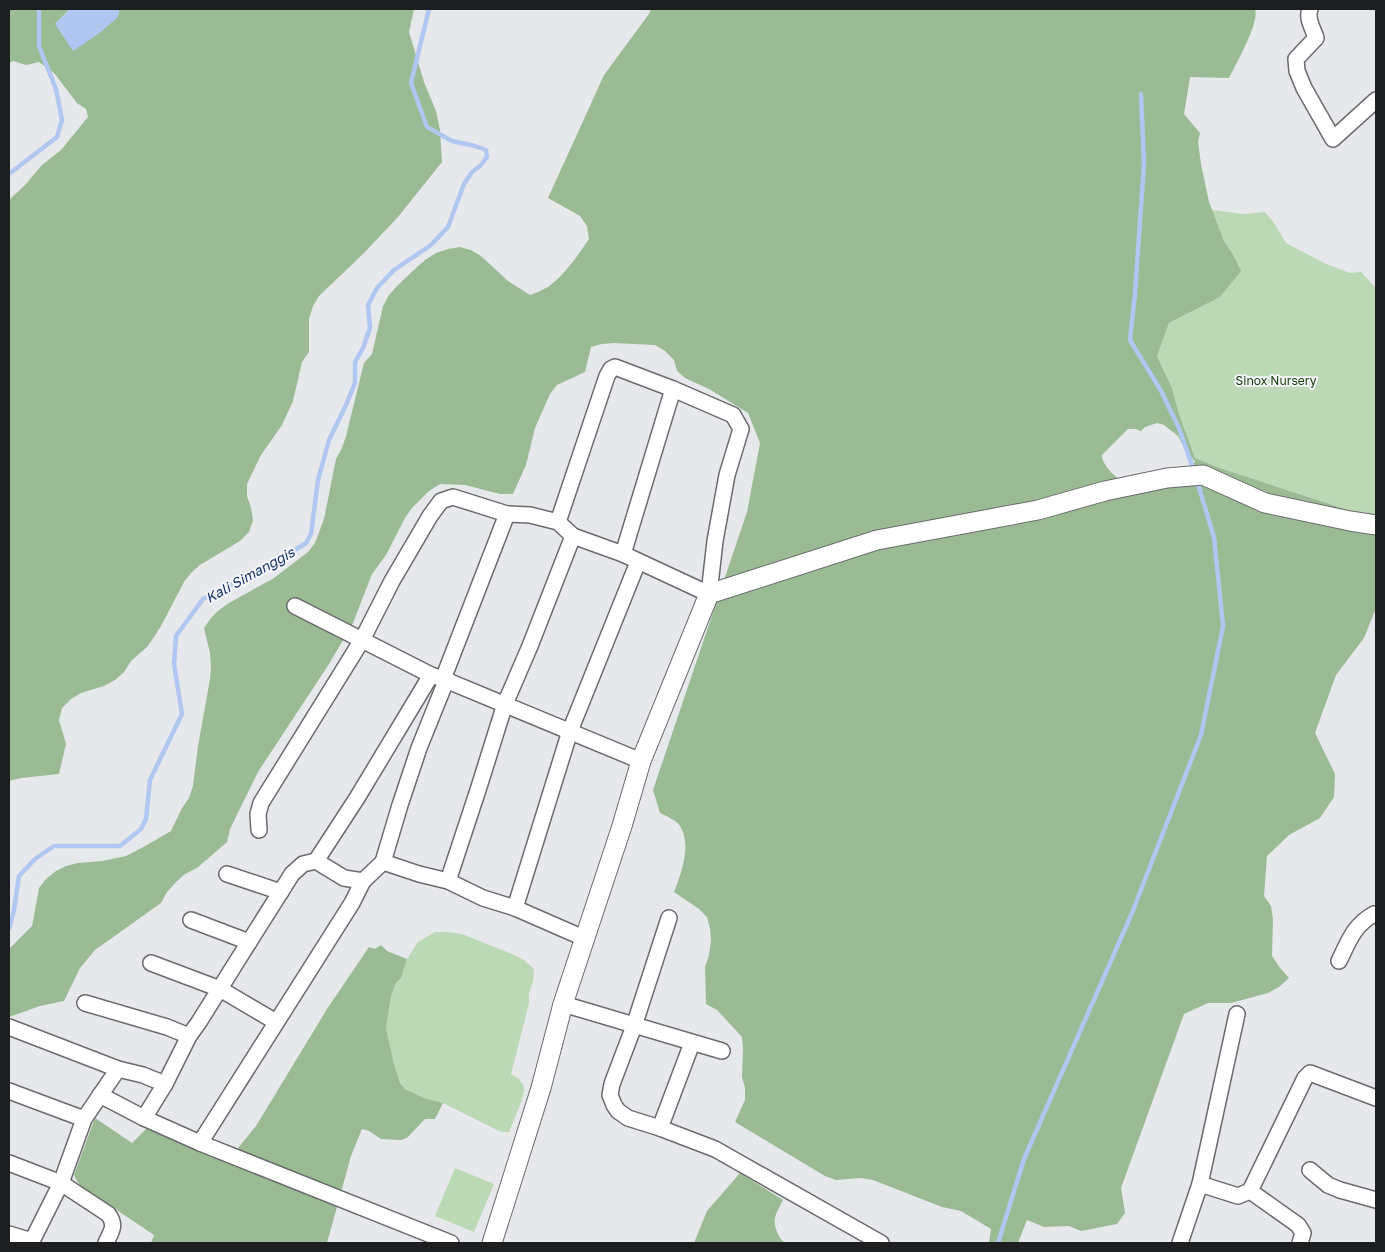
<svg xmlns="http://www.w3.org/2000/svg" width="1385" height="1252" viewBox="0 0 1385 1252" font-family="'Golos Text',sans-serif">
<style>
.green{fill:#bbd9b4}
.forest{fill:#9bbb94;fill-rule:evenodd}
.water{fill:#afc7f1}
.lines{fill:none;stroke-linecap:round;stroke-linejoin:round}
.stream{stroke:#afc7f1;stroke-width:4.5}
.minor-casing{stroke:#6a6b6e;stroke-width:18}
.tertiary-casing{stroke:#6a6b6e;stroke-width:21}
.minor{stroke:#fff;stroke-width:15}
.tertiary{stroke:#fff;stroke-width:19}
.labels{text-anchor:middle;stroke-width:4;stroke-linejoin:round;paint-order:stroke}
.park-label{font-size:12px;fill:#16410b;stroke:#f4f5f9}
.water-label{font-size:14px;font-style:italic;fill:#163264;stroke:#f4f5f9}
</style>
<rect width="100%" height="100%" fill="#e7e8eb"/>
<g class="green">
<path d="M1212,210l32,4 21,-2 9,11 12,20 40,21 24,9 11,-1 15,16v227l-25,-4 -131,-43 -25,-10 -16,-44 -7,-26 -15,-32 12,-33 51,-26 12,-44 -8,-12z"/>
<path d="M435,932h13l14,2 50,20 12,6 10,9 -1,13 -4,11v10l-18,71c6,3 13,8 13,15 0,9 -11,33 -15,43h-7l-5,-2 -54,-27 -19,-5 -19,-9 -5,-6 -6,-19 -8,-36 5,-32 5,-13 5,-5 6,-19 11,-17z"/>
<path d="M455,1168l39,16 -20,48 -39,-16z"/>
</g>
<g class="forest">
<path d="M9,9h61l-15,15 63,-7 1,-8h295l-5,23 15,50 12,29 4,19 2,32 -44,55 -35,37 -44,42 -6,10 -4,13v33l-7,10 -9,39 -11,24 -21,30 -14,29v12l4,12 2,12 -4,12 -9,9 -40,24 -9,8 -7,9 -23,44 -7,11 -7,10 -16,14 -7,11 -9,8 -11,6 -23,7 -10,6 -9,9 -3,12 7,24 -7,30 -38,4 -12,3v-581l16,-15 17,-20 19,-15 27,-33 -2,-8 -9,-6 -23,-30 -15,-11 -13,3 -13,-4 -4,2z"/>
<path d="M651,9h604c5,13 -19,55 -26,69l-39,-1 -6,37 16,19 -2,9 3,22 8,38 15,39 8,12 9,18 -21,26 -51,26 -12,33 15,32 7,26 16,44 25,10 131,43 25,4v93l-12,30 -28,37 -21,58 20,41 -1,23 -14,21 -31,17 -22,21 -3,40 7,10 2,13 -1,37 8,12 9,10 -10,9 -11,6 -37,10h-23l-24,11 -63,174 4,25 -8,11 -36,7 -12,-5 -25,1 -17,-7 -9,23h-29l2,-14 -30,-18 -19,-4 -69,-27 -12,-2 -25,2 -11,-4 -90,-54 10,-22v-12l-3,-11 1,-29 -1,-11 -25,-27 -11,-6 -1,-37 4,-12 2,-14 -1,-12 -3,-12 -8,-8 -25,-17c7,-18 18,-47 6,-66 -4,-6 -14,-10 -20,-13l-7,-23 94,-278 13,-69 -12,-30 -39,-24 -24,-11 -8,-7 -3,-11 -9,-9 -10,-6 -41,-2 -12,1 -11,3 -6,25 -28,13 -7,9 -15,34 -9,37 -13,29h-13l-35,-9 -25,-1 -11,7 -17,17 -7,10 -19,37 -14,19 -19,49 -24,41 -71,108 -28,57 -3,13 -30,26 -12,6 -9,8 -9,10 -6,11 -66,47 -15,18 -16,33 -24,5 -31,11v-70h2l21,-21 7,-38 7,-9 10,-8 10,-5 12,-3 24,-2 24,-5 21,-11 24,-14 11,-23 7,-10 4,-12 5,-40 12,-67 1,-12 -1,-14 -6,-25 7,-10 8,-8 10,-7 45,-25 34,-26 7,-9 9,-24 12,-60 6,-11 4,-12 18,-73 8,-9 11,-48 6,-11 8,-9 19,-18 9,-8 11,-7 12,-4 12,-2 11,3 10,6 27,25 22,14c6,-2 12,-5 18,-8 16,-11 30,-32 41,-48l-2,-13 -7,-10 -32,-18 56,-123 45,-61zM1157,423l7,2 14,11 7,13 10,13 -10,6 -62,14c-9,-6 -21,-17 -21,-27l26,-26h7l6,2 4,-4z"/>
<path d="M381,945l6,6 20,8 -6,19 -5,5 -5,13 -5,32 8,36 6,19 5,6 19,9 19,5 -8,16h-10l-18,19 -6,2 -20,-1 -12,-8 -7,-2 -11,27 -24,87h-176l3,-8 -73,-49 -4,-5 -3,-6 21,-57 37,25 16,-16 81,32 27,-33 71,-117 42,-62 6,2z"/>
<path d="M740,1173l43,27c-7,14 -12,20 -5,34 2,4 4,7 7,9h-91l13,-32z"/>
</g>
<path class="water" d="M70,9h49l-1,8 -17,15 -28,19 -18,-27z"/>
<g class="lines">
<g class="stream">
<path d="M1141,94l3,70 -9,129 -5,47 31,51 18,37 15,43"/>
<path d="M9,174l48,-37 5,-17 -6,-31 -17,-43v-37"/>
<path d="M9,929l5,-19 5,-34 16,-17 19,-13h66l21,-17 5,-10 4,-39 32,-66 -8,-50 2,-28 27,-37 70,-35 33,-21 5,-9 7,-54 11,-40 17,-35 9,-22v-21l8,-14 7,-20 -2,-23 9,-17 17,-18 37,-25 17,-18 16,-43 8,-12 9,-7 6,-8 -1,-7 -11,-4 -23,-5 -25,-14 -16,-44 18,-74"/>
<path d="M998,1243l26,-84 108,-246 69,-178 22,-109 -9,-89 -17,-56"/>
</g>
<g class="minor-casing">
<g id="minor">
<path d="M1310,9c-4,10 3,19 6,29l-20,21 1,12 7,17 29,51 43,-39"/>
<path d="M623,554l50,-165"/>
<path d="M295,606l136,69 12,4 198,82"/>
<path d="M443,679l64,-165"/>
<path d="M259,830l-1,-16 3,-11 101,-163 30,-59 38,-65 11,-15 12,-4 54,17 23,1 28,7 15,14 50,18 86,40 6,-53 12,-66 14,-46 -8,-14 -60,-26 -58,-22 -4,2 -4,7 -49,146"/>
<path d="M316,861l41,-63 74,-123"/>
<path d="M383,862l17,-57 19,-57 27,-67"/>
<path d="M227,874l54,18"/>
<path d="M448,881l30,-91 27,-86 25,-58 43,-110"/>
<path d="M515,908l55,-177 68,-169"/>
<path d="M669,918l-35,108 -22,58 -2,11 4,10 4,6 10,7 32,10 55,21 166,94"/>
<path d="M191,920l58,22"/>
<path d="M1339,961c10,-20 14,-35 35,-47l2,1"/>
<path d="M151,963l69,26 56,33"/>
<path d="M85,1003l82,24 22,9"/>
<path d="M563,1004l159,47"/>
<path d="M1237,1014l-37,170 38,12 12,-5 55,-113 5,-5 66,25"/>
<path d="M9,1027l109,42"/>
<path d="M9,1091l75,28"/>
<path d="M100,1095l44,23 56,25 251,100"/>
<path d="M144,1118l21,-34"/>
<path d="M660,1128l32,-85"/>
<path d="M200,1143l152,-240 11,-22"/>
<path d="M9,1163l52,20 47,31c9,12 3,17 -2,29"/>
<path d="M1310,1170l18,15 12,5 36,10"/>
<path d="M1250,1191l48,34 5,8 -3,10"/>
<path d="M9,1234l23,7"/>
<path d="M31,1243l30,-60 23,-64 34,-50 25,6 22,9 24,-48 10,-14 40,-64 53,-84 11,-10 13,-3 28,17 19,3 20,-19 36,12 29,7 35,17 32,10 71,31"/>
<path d="M1180,1243l20,-59"/>
</g>
</g>
<g class="tertiary-casing">
<path id="tertiary" d="M492,1243l49,-155 22,-84 59,-178 19,-65 68,-167 168,-54 161,-30 67,-19 62,-13 36,-3 62,28 85,18 26,4"/>
</g>
<use href="#minor" class="minor"/>
<use href="#tertiary" class="tertiary"/>
</g>
<g class="labels">
<g class="park-label">
<text x="1276" y="385">Sinox Nursery</text>
</g>
<g class="water-label">
<text transform="translate(250 575) rotate(-29)" y="5">Kali Simanggis</text>
</g>
</g>
<rect width="1385" height="1252" fill="none" stroke="#1d1e1f" stroke-width="20"/>
</svg>
